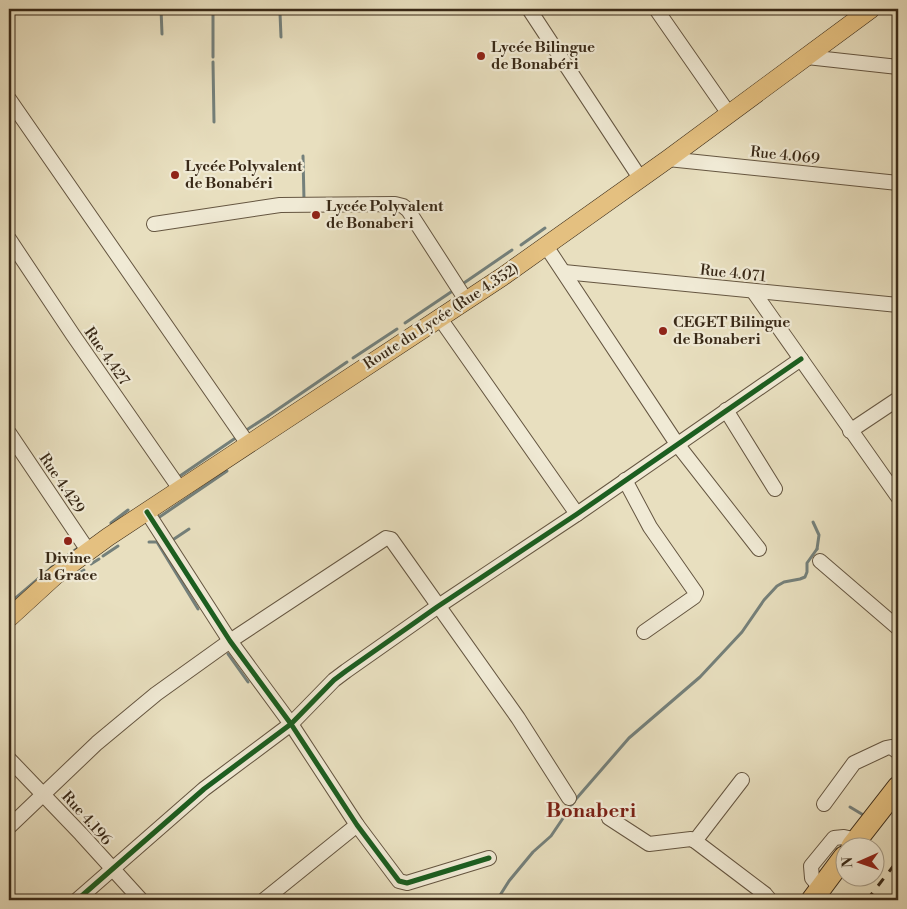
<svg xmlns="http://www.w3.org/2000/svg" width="907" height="909" viewBox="0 0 907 909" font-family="'Libre Bodoni',serif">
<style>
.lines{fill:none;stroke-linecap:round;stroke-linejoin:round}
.stream{stroke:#74807b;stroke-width:3}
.minor-casing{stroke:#655641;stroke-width:16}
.major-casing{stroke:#392917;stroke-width:19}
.highway-casing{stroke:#392917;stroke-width:23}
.minor{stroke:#f0ead5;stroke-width:14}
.major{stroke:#e4c080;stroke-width:18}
.highway{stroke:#e4c080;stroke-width:21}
.rail{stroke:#392917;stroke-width:3;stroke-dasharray:9 9;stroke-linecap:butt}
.cycleway-casing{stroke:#f0ead5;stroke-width:8}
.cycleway{stroke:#1b5e20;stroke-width:5}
.poi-dot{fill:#8f2418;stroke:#f0ead5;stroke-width:2}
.labels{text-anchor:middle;stroke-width:4.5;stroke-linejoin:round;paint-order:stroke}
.poi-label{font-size:15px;font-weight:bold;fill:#392917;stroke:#f0ead5;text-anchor:start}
.street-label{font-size:15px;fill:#392917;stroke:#f0ead5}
.district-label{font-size:20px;font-weight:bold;fill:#7a1f14;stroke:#f0ead5}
</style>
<rect width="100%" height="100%" fill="#e8dfbf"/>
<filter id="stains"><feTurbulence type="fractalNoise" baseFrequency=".004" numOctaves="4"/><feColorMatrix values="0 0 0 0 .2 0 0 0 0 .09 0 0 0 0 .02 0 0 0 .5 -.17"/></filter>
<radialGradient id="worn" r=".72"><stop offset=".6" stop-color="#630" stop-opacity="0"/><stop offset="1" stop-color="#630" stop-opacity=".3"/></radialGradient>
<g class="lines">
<g class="stream">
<path d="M161,9l1,25"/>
<path d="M213,9v48"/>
<path d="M280,13l1,24"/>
<path d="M213,62l1,60"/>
<path d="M303,156l1,44"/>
<path d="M521,245l24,-17"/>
<path d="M461,285l51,-35"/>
<path d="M405,323l49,-33"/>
<path d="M353,358l44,-29"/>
<path d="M268,416l79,-54"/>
<path d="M245,431l23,-15"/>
<path d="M177,478l60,-41"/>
<path d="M158,518l69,-47"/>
<path d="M813,522l6,13 -2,14"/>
<path d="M111,523l17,-13"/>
<path d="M174,539l15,-10"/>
<path d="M149,542h8l41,67"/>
<path d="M103,556l15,-10"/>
<path d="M61,560l17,-12"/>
<path d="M91,564l8,-5"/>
<path d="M69,580l15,-10"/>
<path d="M11,602l47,-40"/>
<path d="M228,654l20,28"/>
<path d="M850,807l15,9"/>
<path d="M497,900l12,-19 24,-29 18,-16 25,-37 53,-61 71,-61 42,-45 22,-32 13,-14 7,-4 16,-3 5,-2 2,-5v-9l10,-14"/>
</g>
<g class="minor-casing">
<g id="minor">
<path d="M529,9l111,169"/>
<path d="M656,9l73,105"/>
<path d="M807,57l91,10"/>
<path d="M9,99l239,345"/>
<path d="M668,159l230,24"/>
<path d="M154,224l126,-19 115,-1 8,2 5,4 58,90"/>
<path d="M9,239l64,96 107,154"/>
<path d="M546,246l131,198 82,105"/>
<path d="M564,272l334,33"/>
<path d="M753,291l145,206"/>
<path d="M439,317l138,197"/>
<path d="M726,410l49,79"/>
<path d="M850,431l48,-32"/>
<path d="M9,433l80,119"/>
<path d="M625,480l25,47 46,66 -2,4 -50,35"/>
<path d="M147,512l83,129 61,83 66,101 42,56 8,2 82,-25"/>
<path d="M820,561l78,67"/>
<path d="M9,759l72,75 60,66"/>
<path d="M824,804l30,-41 32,-15 5,-1 7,5"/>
<path d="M609,818l40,26 42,-5 4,2 70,53 5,6"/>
<path d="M9,827l88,-84 59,-49 74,-53 156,-103 5,1 127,179 51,80"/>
<path d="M695,841l47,-61"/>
<path d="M821,889l-9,-11 -1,-12 23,-28 10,-1 13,3"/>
<path d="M77,900l127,-111 87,-65 43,-44 12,-9 91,-64 140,-93 224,-155"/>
<path d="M264,900l93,-75"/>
</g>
</g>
<g class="major-casing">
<path id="major" d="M9,618l47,-43 52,-38 394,-260 166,-118 203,-150"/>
</g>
<g class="highway-casing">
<g id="highway">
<path d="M852,846l46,-59"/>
<path d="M812,900l32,-43"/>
</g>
</g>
<use href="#minor" class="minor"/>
<use href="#major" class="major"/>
<use href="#highway" class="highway"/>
<path class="rail" d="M867,900l31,-40"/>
<g class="cycleway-casing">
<g id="cycleway">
<path d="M147,512l83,129 61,83 66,101 42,56 8,2 82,-25"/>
<path d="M77,900l127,-111 87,-65 43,-44 12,-9 91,-64 140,-93 224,-155"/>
</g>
</g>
<use href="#cycleway" class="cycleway"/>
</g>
<g class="poi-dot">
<circle cx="481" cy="56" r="5"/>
<circle cx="175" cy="175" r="5"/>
<circle cx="316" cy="215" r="5"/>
<circle cx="663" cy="331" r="5"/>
<circle cx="68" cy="541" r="5"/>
</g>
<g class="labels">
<g class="poi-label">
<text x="491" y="52">Lycée Bilingue<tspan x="491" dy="17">de Bonabéri</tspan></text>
<text x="185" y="171">Lycée Polyvalent<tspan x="185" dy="17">de Bonabéri</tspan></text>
<text x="326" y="211">Lycée Polyvalent<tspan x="326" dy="17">de Bonaberi</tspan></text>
<text x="673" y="327">CEGET Bilingue<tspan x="673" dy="17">de Bonaberi</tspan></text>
<text x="68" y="563" text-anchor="middle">Divine<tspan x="68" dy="17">la Grace</tspan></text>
</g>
<g class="street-label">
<text transform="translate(785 155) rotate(6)" y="5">Rue 4.069</text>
<text transform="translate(733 273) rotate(6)" y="5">Rue 4.071</text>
<text transform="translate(441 316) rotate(-33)" y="5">Route du Lycée (Rue 4.352)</text>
<text transform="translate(107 356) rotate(55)" y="5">Rue 4.427</text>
<text transform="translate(62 483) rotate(56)" y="5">Rue 4.429</text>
<text transform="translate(87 818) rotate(48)" y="5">Rue 4.196</text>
</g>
<g class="district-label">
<text x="591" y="817">Bonaberi</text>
</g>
</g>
<rect width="907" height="909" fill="none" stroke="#e8dfbf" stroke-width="30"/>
<rect x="10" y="10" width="887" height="889" fill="none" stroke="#392917" stroke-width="2.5"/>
<rect x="15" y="15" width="877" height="879" fill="none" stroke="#392917"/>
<g transform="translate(860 862) rotate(268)"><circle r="24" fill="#f0ead5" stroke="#a79d89"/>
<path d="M0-4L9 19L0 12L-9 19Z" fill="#8f2418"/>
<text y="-8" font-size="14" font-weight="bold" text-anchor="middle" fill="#392917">N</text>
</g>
<rect width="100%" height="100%" filter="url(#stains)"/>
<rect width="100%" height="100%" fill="url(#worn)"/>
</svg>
